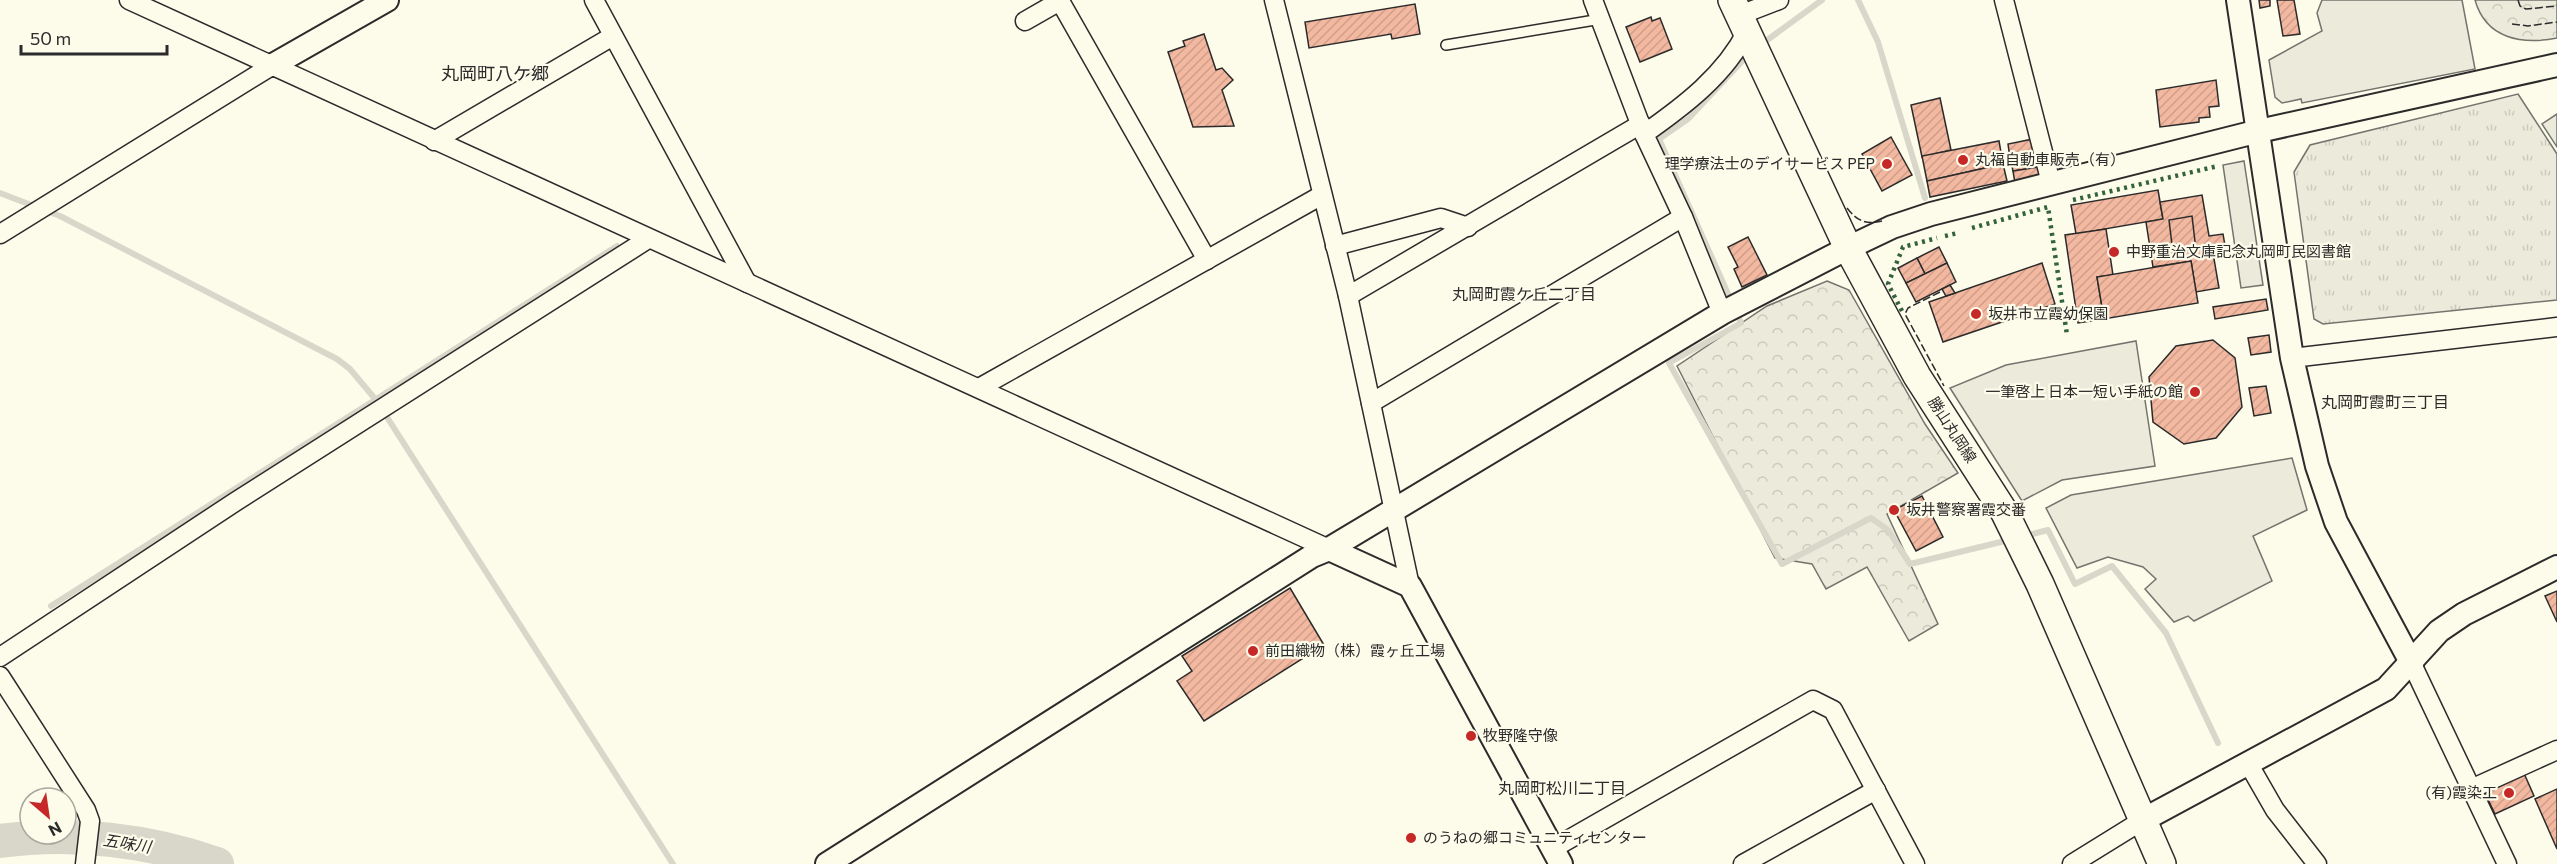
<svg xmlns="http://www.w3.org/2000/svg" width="2557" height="864" viewBox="0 0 2557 864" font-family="Commissioner,'Noto Sans JP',sans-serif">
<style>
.grass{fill:url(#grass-tufts);stroke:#74746e;stroke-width:1.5}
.park{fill:url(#park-crowns);stroke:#74746e;stroke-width:1.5}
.parking{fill:#eceadb;stroke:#74746e;stroke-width:1.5}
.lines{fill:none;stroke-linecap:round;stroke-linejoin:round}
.stream{stroke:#d8d7c9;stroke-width:6}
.river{stroke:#d8d7c9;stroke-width:34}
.building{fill:url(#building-hatch);stroke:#2b2b2b;stroke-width:1.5}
.service-casing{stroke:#2b2b2b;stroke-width:12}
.minor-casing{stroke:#2b2b2b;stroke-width:21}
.tertiary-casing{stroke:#2b2b2b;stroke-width:26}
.primary-casing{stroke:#2b2b2b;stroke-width:30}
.service{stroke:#fdfbea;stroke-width:9}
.minor{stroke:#fdfbea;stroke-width:18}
.tertiary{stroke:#fdfbea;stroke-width:22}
.primary{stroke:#fdfbea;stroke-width:27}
.hedge{stroke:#34623c;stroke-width:4.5;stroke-dasharray:3 4.5;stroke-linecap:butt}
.fence{stroke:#2b2b2b;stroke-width:1.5;stroke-dasharray:8 3;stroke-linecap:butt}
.poi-dot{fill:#c62828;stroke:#fdfbea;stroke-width:2}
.labels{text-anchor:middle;stroke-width:4.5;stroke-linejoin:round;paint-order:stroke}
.poi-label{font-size:15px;fill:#2b2b2b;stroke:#fdfbea;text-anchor:start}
.street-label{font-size:15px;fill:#2b2b2b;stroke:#fdfbea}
.neighbourhood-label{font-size:16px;fill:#2b2b2b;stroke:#fdfbea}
.water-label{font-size:16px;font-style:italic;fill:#2b2b2b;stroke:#fdfbea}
.quarter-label{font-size:18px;fill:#2b2b2b;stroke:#fdfbea}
</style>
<defs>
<pattern id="grass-tufts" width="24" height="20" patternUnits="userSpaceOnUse" patternTransform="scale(1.5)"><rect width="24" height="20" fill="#ecebdb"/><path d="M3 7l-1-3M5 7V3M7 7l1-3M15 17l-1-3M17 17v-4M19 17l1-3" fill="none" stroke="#cbcabc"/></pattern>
<pattern id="park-crowns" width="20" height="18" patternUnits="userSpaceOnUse" patternTransform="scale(1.5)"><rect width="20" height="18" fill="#ecebdb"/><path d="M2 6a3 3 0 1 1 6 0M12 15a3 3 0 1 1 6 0" fill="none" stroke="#cbcabc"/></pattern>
<pattern id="building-hatch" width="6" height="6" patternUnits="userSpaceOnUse" patternTransform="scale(1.5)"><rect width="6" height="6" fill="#f2b8a0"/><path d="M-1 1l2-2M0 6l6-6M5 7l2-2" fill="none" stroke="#d09e8a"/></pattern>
</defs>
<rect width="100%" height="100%" fill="#fdfbea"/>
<path class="grass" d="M2518,94l39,60v146l-234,24 -9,-5 -20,-147 16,-27z"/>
<g class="park">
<path d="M2475,0h82v38c-35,7 -71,1 -82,-38z"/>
<path d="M1827,281l22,9 76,134 33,49 -71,41 51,110 -29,17 -42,-74 -41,22 -14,-25 -37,-6 -98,-192 90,-60z"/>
</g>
<g class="parking">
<path d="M2322,0h140l13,69 -173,34 -1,-4 -19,4 -7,-6 -6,-37 53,-29 -5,-18z"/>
<path d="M2557,114v33l-15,-23z"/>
<path d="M2244,161l19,124 -22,3 -18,-123z"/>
<path d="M2136,341l19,125 -93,14 -40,21 -72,-113 56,-23z"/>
<path d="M2292,458l15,52 -54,26 19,45 -78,40 -6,-5 -14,6 -29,-33 11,-10 -13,-12 -35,-10 -31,11 -31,-60 25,-13z"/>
</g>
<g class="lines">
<g class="stream">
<path d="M1858,0l20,42 47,156"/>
<path d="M1759,46l63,-46"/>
<path d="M1749,54l-61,65 -29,20 82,184 -72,40 113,201 89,-46 17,12 22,34 99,-24"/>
<path d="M0,193l60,23 277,143 13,10 26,31 297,464"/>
<path d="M2025,536l23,-6 27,54 37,-18 54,67 52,110"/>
<path d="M51,606l566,-360"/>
</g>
<path class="river" d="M0,841c72,-10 148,-1 217,23"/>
</g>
<g class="building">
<path d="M2259,0h11v6l-10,2z"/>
<path d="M2277,0h17l6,34 -17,2z"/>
<path d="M1415,4l5,30 -28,5 -1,-5 -82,14 -4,-26z"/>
<path d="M1651,17l1,4 8,-3 12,31 -32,13 -14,-35z"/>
<path d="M1204,34l12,36 6,-2 11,12 -11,10 12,36 -41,1 -25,-75 17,-6 -2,-5z"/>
<path d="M2216,80l3,26 -10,1 1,10 -11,1v4l-39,5 -4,-37z"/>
<path d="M1940,98l11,52 -29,7 -11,-52z"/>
<path d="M1891,137l21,38 -30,16 -20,-37z"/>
<path d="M2033,139l2,15 -25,4 -2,-14z"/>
<path d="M1999,141l4,23 -76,17 -5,-25z"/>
<path d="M2035,154l3,13 -25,4 -3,-13z"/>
<path d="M2003,164l4,17 -77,16 -3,-16z"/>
<path d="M2038,167l1,7 -5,5 -19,4 -2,-12z"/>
<path d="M2158,190l5,29 -87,15 -5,-29z"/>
<path d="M2202,195l7,41 14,-2 3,17 -13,2 6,35 -23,4 -5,-31 -38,6 -7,-45 17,-3 -3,-17z"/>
<path d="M2192,216l4,34 -23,3 -4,-33z"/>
<path d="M2106,229l7,46 -16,2 7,42 -26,4 -13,-88z"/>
<path d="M1748,237l19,38 -25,12 -8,-18 4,-2 -10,-20z"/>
<path d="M1939,247l8,16 -22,11 -8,-16z"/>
<path d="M1917,258l8,16 -19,9 -8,-15z"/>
<path d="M2191,261l7,42 -94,16 -7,-42z"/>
<path d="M1947,263l9,19 -40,20 -10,-19z"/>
<path d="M2042,263l13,41 -112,38 -14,-40z"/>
<path d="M1950,285l5,8 -9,3 -4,-7z"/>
<path d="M2266,299l2,11 -53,9 -2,-12z"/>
<path d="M2269,335l2,17 -20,3 -3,-17z"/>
<path d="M2213,340l22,18 7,49 -26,31 -32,6 -31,-22 -4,-45 27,-31z"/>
<path d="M2266,386l5,27 -17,3 -5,-28z"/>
<path d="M1922,496l21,41 -27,14 -22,-41z"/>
<path d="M1290,588l34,57 -120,76 -27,-40 15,-10 -10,-15z"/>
<path d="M2557,591v31l-12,-26z"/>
<path d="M2523,771l11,25 -39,18 -12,-25z"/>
<path d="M2557,789v60l-22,-50z"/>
</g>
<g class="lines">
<g class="service-casing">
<path id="service" d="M1446,45l155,-26"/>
</g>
<g class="minor-casing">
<g id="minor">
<path d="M129,0l1200,549"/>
<path d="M594,0l153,283"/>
<path d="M1274,0l74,296 62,290"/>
<path d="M1593,0l51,134 39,83 39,96"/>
<path d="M2004,0l47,183"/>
<path d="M1740,15l39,-15"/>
<path d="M1025,21l35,-20 147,259"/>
<path d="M1644,134c40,-28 81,-59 103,-103"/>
<path d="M434,141l179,-105"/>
<path d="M0,234l273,-169"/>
<path d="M1335,246l106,-28 27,9"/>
<path d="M1348,296l293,-172"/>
<path d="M2292,358l265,-31"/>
<path d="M979,388l343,-193"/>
<path d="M1371,403l312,-186"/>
<path d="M0,657l235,-155 413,-263"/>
<path d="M2412,664l95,200"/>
<path d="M0,676l86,134 4,11 -5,43"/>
<path d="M2248,763l27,47 42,54"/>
<path d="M2471,789l86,-39"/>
<path d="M1552,849l261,-149 20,10 82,154"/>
<path d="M1743,864l133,-74"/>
<path d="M2072,864l71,-44"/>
</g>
</g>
<g class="tertiary-casing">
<g id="tertiary">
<path d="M2238,0l54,358 25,108 19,56 76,142"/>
<path d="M273,65l114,-65"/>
<path d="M1329,549l81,37 151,278"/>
<path d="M2143,820l243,-131 53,-58 25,-17 93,-47"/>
<path d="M827,864l485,-308 17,-7 393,-236 126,-65 44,-21 39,-13 328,-83 298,-66"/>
</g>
</g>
<g class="primary-casing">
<path id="primary" d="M1732,0l116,248 69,128 88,137 35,71 122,280"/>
</g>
<use href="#service" class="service"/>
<use href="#minor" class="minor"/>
<use href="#tertiary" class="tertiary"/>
<use href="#primary" class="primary"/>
<g class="hedge">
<path d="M2073,200l145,-34"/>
<path d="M1972,228l76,-21 19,128"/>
<path d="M1945,236l13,-3"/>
<path d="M1902,311l-14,-27 15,-37 34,-9"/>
</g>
<g class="fence">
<path d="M2518,0l2,6 6,3 31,-3"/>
<path d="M2512,24l16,2 29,-4"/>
<path d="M1847,208c10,13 19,17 35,13"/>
<path d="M1940,292l-32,16 -3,6 39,72"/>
</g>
</g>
<g class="poi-dot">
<circle cx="1963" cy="160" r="6"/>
<circle cx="1887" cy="164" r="6"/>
<circle cx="2114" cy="252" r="6"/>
<circle cx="1976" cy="314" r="6"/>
<circle cx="2195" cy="392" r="6"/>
<circle cx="1894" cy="510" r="6"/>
<circle cx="1253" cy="651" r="6"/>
<circle cx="1471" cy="736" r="6"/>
<circle cx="2509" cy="793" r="6"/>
<circle cx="1411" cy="838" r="6"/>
</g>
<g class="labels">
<g class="poi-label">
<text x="1975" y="165">丸福自動車販売（有）</text>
<text x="1875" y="169" text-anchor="end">理学療法士のデイサービス PEP</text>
<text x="2126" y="257">中野重治文庫記念丸岡町民図書館</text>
<text x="1988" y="319">坂井市立霞幼保園</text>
<text x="2183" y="397" text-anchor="end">一筆啓上 日本一短い手紙の館</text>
<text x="1906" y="515">坂井警察署霞交番</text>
<text x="1265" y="656">前田織物（株）霞ヶ丘工場</text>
<text x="1483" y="741">牧野隆守像</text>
<text x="2497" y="798" text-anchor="end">(有)霞染工</text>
<text x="1423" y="843">のうねの郷コミュニティセンター</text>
</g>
<g class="street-label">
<text transform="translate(1952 430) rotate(57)" y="5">勝山丸岡線</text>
</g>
<g class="neighbourhood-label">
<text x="1524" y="300">丸岡町霞ケ丘二丁目</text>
<text x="2385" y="408">丸岡町霞町三丁目</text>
<text x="1562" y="794">丸岡町松川二丁目</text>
</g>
<g class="water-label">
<text transform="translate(127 843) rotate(9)" y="6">五味川</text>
</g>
<g class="quarter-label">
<text x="495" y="80">丸岡町八ケ郷</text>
</g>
</g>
<g transform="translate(48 816) rotate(151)"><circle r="28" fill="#fdfbea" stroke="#a9a89e" stroke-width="1.5"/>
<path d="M0-4.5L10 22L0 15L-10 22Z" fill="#c62828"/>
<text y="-9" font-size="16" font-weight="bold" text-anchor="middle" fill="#2b2b2b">N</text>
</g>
<path d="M21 45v9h146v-9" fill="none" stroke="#2b2b2b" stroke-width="3"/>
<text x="30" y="45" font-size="18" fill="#2b2b2b" stroke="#fdfbea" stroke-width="4.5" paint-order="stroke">50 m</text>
</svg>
